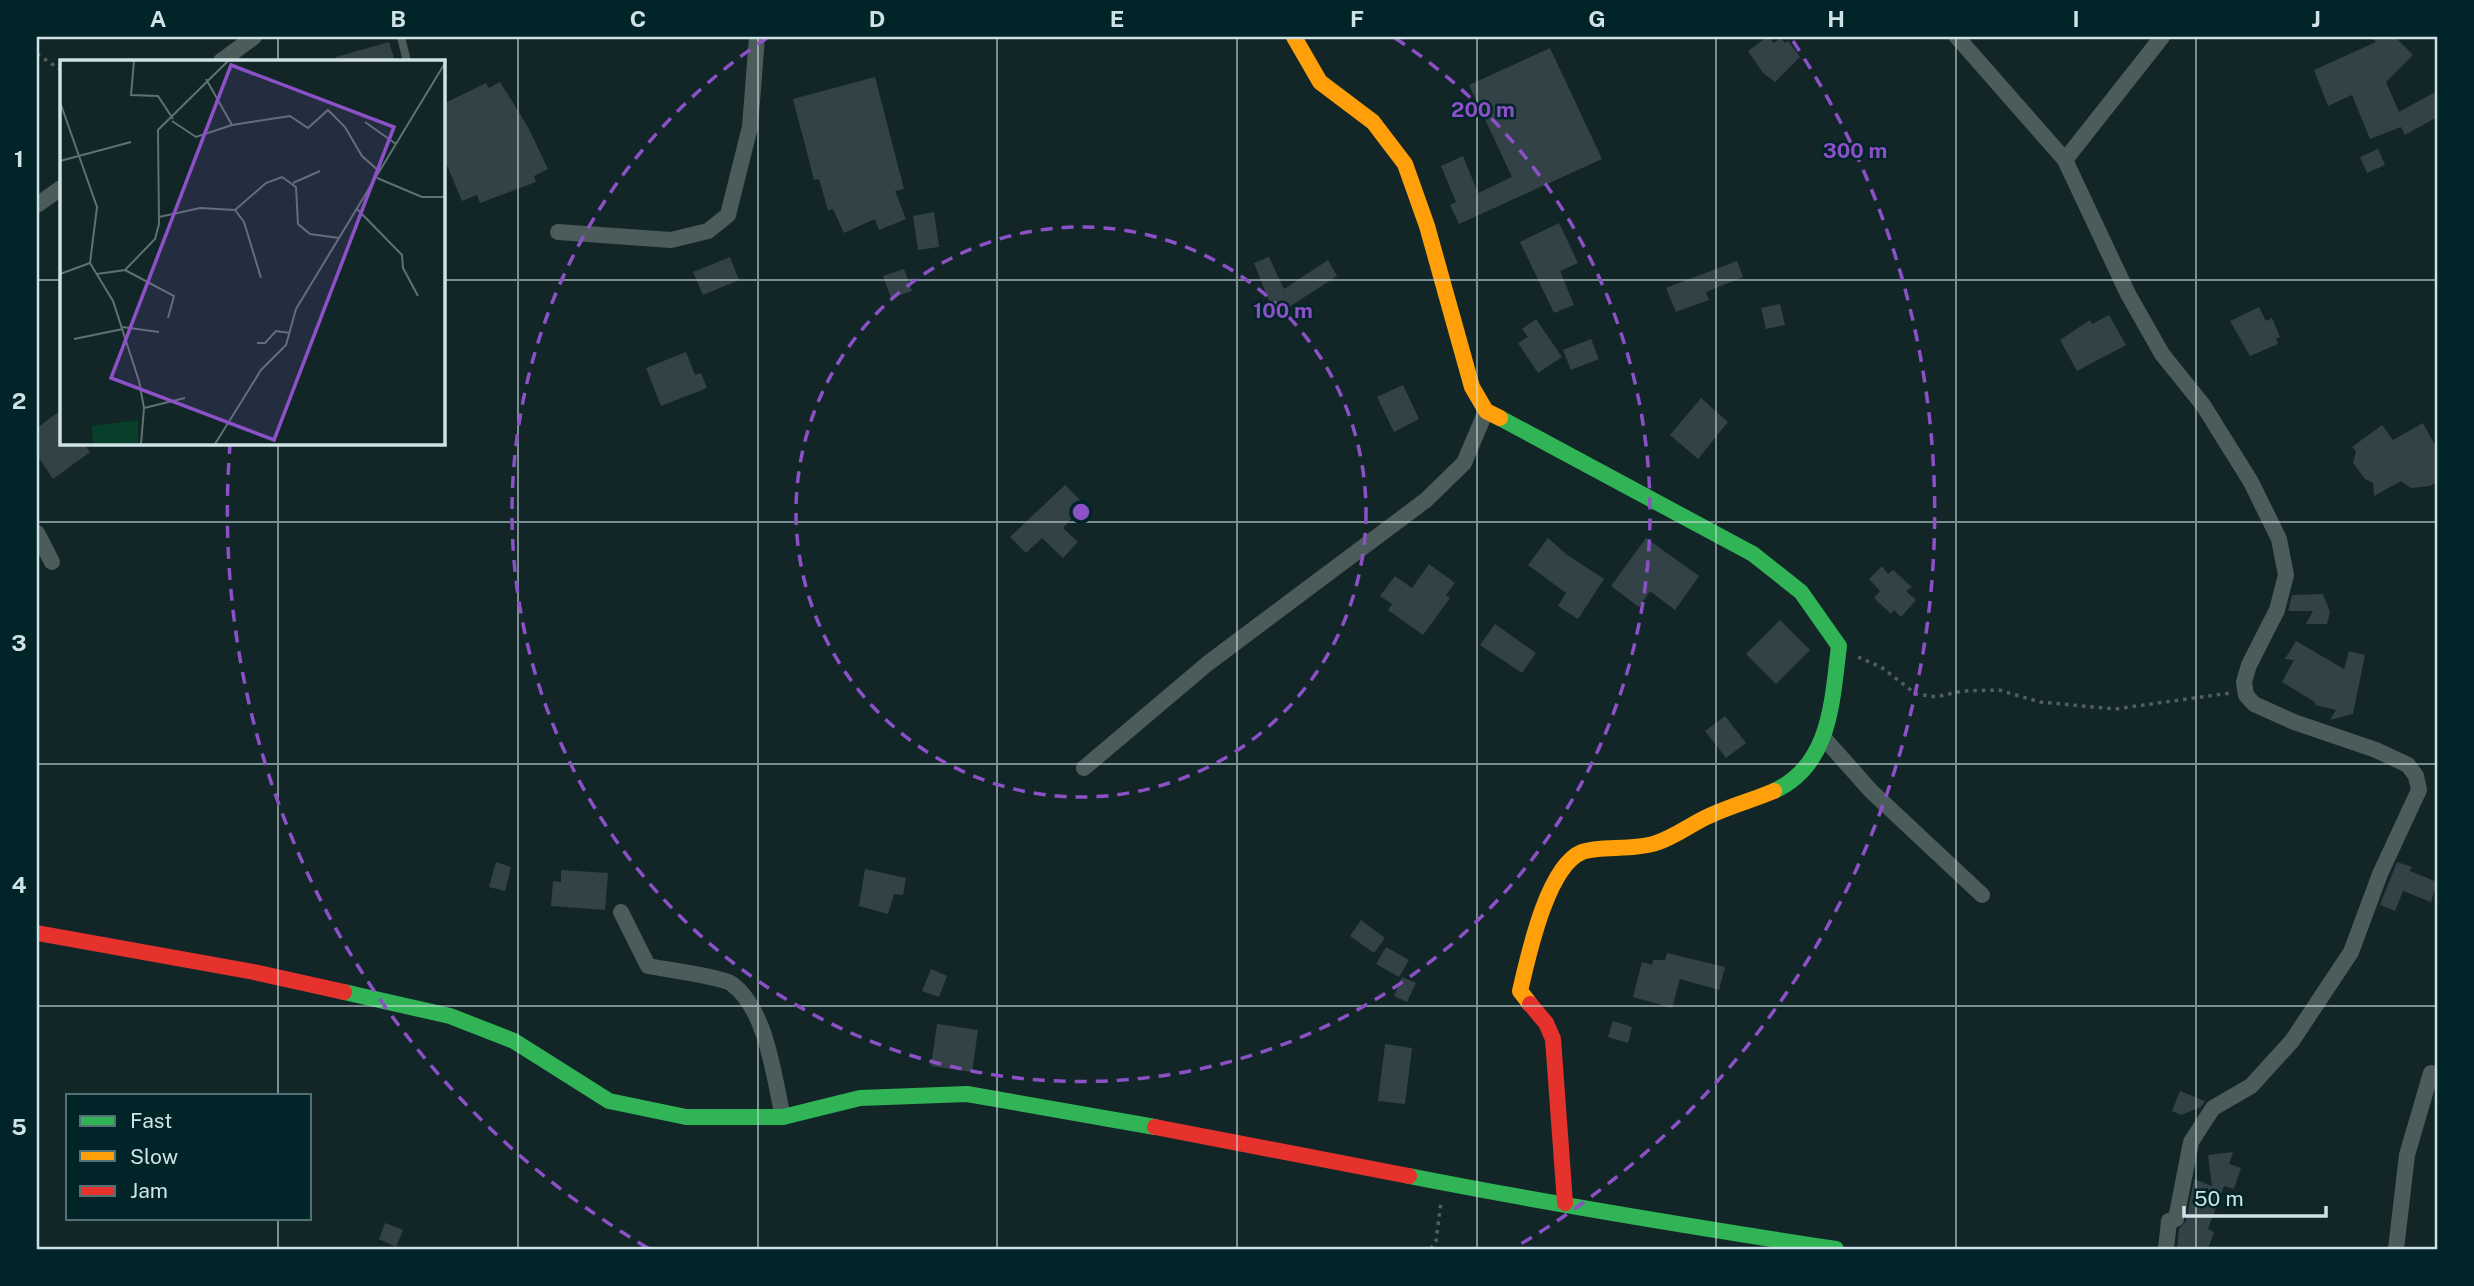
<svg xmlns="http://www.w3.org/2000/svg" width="2474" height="1286" viewBox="0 0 2474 1286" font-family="'Public Sans',sans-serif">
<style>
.building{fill:#324246}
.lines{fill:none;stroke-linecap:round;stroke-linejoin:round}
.path{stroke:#51605f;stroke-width:3.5;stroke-dasharray:3.5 5;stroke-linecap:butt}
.lane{stroke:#4c5c5b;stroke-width:8}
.street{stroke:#4c5c5b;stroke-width:16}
.fast{stroke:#30b455;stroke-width:16}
.slow{stroke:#ff9f0a;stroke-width:16}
.jam{stroke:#e5322d;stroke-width:16}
.grid{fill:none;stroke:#cfe2e5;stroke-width:2;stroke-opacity:0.55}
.ring{fill:none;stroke:#8c50c7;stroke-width:3.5;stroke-dasharray:12 9}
.inset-road{fill:none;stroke:#5e7174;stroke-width:2}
.view{fill:#8c50c7;fill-opacity:0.15;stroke:#8c50c7;stroke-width:3.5}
.inset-edge{fill:none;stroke:#cfe2e5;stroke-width:3.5}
.centre{fill:#8c50c7;stroke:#002428;stroke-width:3.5}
.ring-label{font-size:21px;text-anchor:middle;font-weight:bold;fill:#8c50c7;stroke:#002428;stroke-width:5;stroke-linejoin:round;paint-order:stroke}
.neatline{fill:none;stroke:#cfe2e5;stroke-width:2.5}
.grid-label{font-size:23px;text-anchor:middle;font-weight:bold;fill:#cfe2e5}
</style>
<rect width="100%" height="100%" fill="#122628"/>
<g class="building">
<path d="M1767,37l7,6 7,-5 4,5 3,-2 12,16 -25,25 -12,-9 -15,-22z"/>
<path d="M2371,37h24l18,18 -27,27 13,30 38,-21v26l-32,18 -4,-8 -31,12 -18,-44 -24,11 -14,-36 62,-28z"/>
<path d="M389,42l6,19h-59v-4z"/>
<path d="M1550,48l52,111 -143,65 -9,-19 6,-3 -15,-36 22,-10 15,37 34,-16 -43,-92z"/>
<path d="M875,77l29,112 -9,2 11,28 -27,11 -4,-11 -31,14 -11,-24 -5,1 -9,-31 -5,1 -21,-81z"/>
<path d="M500,82l28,45 20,42 -14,7 2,6 -56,21 -3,-8 -15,6 -19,-45v-52l43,-21 3,5z"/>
<path d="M2378,149l7,16 -18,8 -7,-16z"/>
<path d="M934,212l5,35 -21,3 -5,-34z"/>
<path d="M1559,223l19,40 -18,8 14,34 -20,8 -34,-71z"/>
<path d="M730,257l9,23 -36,15 -10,-23z"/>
<path d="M1269,257l15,32 44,-29 9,16 -62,40 -21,-53z"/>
<path d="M1737,261l6,16 -37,15 3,8 -33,12 -10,-24z"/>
<path d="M904,269l8,22 -21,7 -8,-22z"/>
<path d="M1780,304l5,21 -19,4 -5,-21z"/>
<path d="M2259,307l7,14 6,-3 8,19 -4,2 2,5 -28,12 -20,-35z"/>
<path d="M2109,315l17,30 -49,26 -17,-31 30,-20 2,4z"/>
<path d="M1536,319l26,38 -24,16 -20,-30 10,-6 -6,-8z"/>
<path d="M1591,339l8,20 -28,11 -8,-20z"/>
<path d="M686,352l9,23 6,-2 6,15 -46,18 -15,-38z"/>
<path d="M1403,385l16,34 -25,13 -17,-35z"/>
<path d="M1701,398l27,24 -30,37 -28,-24z"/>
<path d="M61,410v33h22l7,9 -37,27 -16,-24v-27z"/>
<path d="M2423,423l14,26v33l-7,4 -19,2 -10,-7 -27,15 -1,-13 -8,-4 -12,-16 3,-12 -4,-4 30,-22 11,15z"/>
<path d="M1065,485l16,16 -12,14 3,3 -9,10 15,14 -15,16 -21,-20 -16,15 -16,-16z"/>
<path d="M1548,538l18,16 38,25 -26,40 -20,-13 8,-13 -38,-28z"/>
<path d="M1646,538l53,38 -24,34 -25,-19 -11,16 -28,-21z"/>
<path d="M1429,564l26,19 -9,12 4,3 -27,37 -35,-25 4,-6 -12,-8 15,-20 17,12z"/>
<path d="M1882,566l6,8 5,-4 19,17 -6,4 10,9 -15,17 -7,-7 -3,4 -17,-16 6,-7 -11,-12z"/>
<path d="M2323,594l7,18 -3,12h-21l7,-13h-25l4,-16z"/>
<path d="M1780,620l30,30 -34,34 -30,-30z"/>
<path d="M1495,624l41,29 -14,20 -42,-28z"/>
<path d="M2296,641l48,28 5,-18 16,4 -12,59 -23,6 6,-10 -21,-5v-3l-33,-20 12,-22 -9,-1z"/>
<path d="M1725,716l21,27 -20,15 -21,-27z"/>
<path d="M496,862l15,5 -6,24 -16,-4z"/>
<path d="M2397,862l15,5 -2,4 27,11 -6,20 -28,-11 -8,20 -15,-6z"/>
<path d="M865,869l41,9 -3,17 -9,-1 -6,20 -29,-8z"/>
<path d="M561,870l47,3 -3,37 -54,-4 2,-25 8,1z"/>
<path d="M1361,920l24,18 -11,15 -24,-17z"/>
<path d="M1386,947l23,13 -10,17 -23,-13z"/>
<path d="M1667,953l58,14 -6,23 -39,-11 -8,29 -39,-11 9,-35 10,3 1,-5h12z"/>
<path d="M931,969l16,7 -8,21 -17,-6z"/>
<path d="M1402,977l14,6 -9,19 -13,-6z"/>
<path d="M1613,1021l19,6 -4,16 -20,-6z"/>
<path d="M937,1024l41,6 -6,42 -41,-6z"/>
<path d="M1385,1044l27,4 -7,56 -27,-3z"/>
<path d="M2180,1091l25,10 -4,6 -20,8 -9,-4z"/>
<path d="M2233,1152l-4,12 12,4 -7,21 -10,-3 -16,43 6,3 -6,17h-31l2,-20 7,-8 8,-42 18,7 -4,-31z"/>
<path d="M385,1223l18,7 -7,17 -17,-8z"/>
</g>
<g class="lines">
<g class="path">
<path d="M37,54l24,16"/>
<path d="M1858,657l23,10 35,27 20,3 26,-6 37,-1 41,12 75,7 115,-16"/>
<path d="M1431,1249l5,-8 5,-39"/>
</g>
<path class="lane" d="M401,37l6,24"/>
<g class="street">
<path d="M1957,37l108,123 63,134 34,60 41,51 48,77 28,57 7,36 -9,35 -28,55 -5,17 2,13 8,9 40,18 82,28 32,15 8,11 3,14 -39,84 -29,78 -59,89 -41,45 -38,22 -22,34 -15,77 -7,2 -3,28"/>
<path d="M221,61l33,-24"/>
<path d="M2065,160l97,-123"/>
<path d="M37,205l24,-17"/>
<path d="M558,232l113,8 37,-9 20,-16 22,-88 7,-90"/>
<path d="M37,533l15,29"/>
<path d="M1823,737l48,54 111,104"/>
<path d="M1084,768l123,-104 219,-164 38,-37 22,-52"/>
<path d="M621,912l27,54c15,3 74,11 84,18 35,26 42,94 51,133"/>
<path d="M2396,1249l11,-94 24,-82"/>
</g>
<g class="fast">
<path d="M1500,418l253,136 48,38 38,54c-7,55 -8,119 -65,145"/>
<path d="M344,992l106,24 64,25 95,60 77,16h97l77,-19 107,-4 188,33"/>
<path d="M1409,1176c142,28 284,51 427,73"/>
</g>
<g class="slow">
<path d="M1294,37l26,45 53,40 32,42 22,62 45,161 14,24 14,7"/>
<path d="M1530,1004l-10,-13c8,-34 27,-125 62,-139 18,-7 50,-1 74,-9 19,-6 35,-19 53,-27 21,-10 44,-16 65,-25"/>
</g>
<g class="jam">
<path d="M37,933l217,39 90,20"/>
<path d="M1530,1004l16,19 7,16 12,164"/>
<path d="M1155,1127l254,49"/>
</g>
</g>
<path class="grid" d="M278,37v24M518,37v1212M758,37v1212M997,37v1212M1237,37v1212M1477,37v1212M1716,37v1212M1956,37v1212M2196,37v1212M37,280h24M443,280h1994M278,443v652M37,522h2400M37,764h2400M37,1006h2400M278,1218v31"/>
<g class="ring">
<circle cx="1081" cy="512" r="285"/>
<path d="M1395 38A569 569 0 1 1 767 38"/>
<path d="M648 1248A854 854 0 0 1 230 445M1793 41A854 854 0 0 1 1514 1248"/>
</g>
<g transform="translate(60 60)">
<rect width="385" height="385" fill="#122628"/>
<path d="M78,360v24h-45l-1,-18z" fill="#083f2b"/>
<path class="inset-road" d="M74,1l-3,34 27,1 15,23M146,19l26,46M0,42l37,105 -7,56 23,38 26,80 5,27 -3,36M112,61l24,16 36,-12 58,-9 18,12 20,-18 17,17 17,29 18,16M305,62l31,22M0,101l71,-19M317,118l45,19h23M233,123l27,-12M297,149l45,46 1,13 15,28M175,150l9,12 17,56M99,157l41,-9 35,2 31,-27 16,-6 14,10 2,37 12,10 29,4M65,210l49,26 -6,22M0,214l30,-11M37,214l28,-4 30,-31 4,-15 -1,-94 70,-69M62,267l37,5M14,279l49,-10M197,283h8l11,-12 14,2M84,348l41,-10M155,384l46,-74 25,-25 10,-36 149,-246"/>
<path class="view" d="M171,5l163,62 -120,313 -163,-62z"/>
<rect width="385" height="385" class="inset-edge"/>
</g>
<circle cx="1081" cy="512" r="10" class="centre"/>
<g class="ring-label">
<text x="1483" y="117">200 m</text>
<text x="1855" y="158">300 m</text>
<text x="1283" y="318">100 m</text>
</g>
<rect width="2474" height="1286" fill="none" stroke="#002428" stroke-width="77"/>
<rect x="66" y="1094" width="245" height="126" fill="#002428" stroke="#537074" stroke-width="2"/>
<rect x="80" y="1116" width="35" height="10" fill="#30b455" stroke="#537074" stroke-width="2"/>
<text x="130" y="1128" font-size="21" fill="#cfe2e5">Fast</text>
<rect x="80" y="1151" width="35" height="10" fill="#ff9f0a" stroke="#537074" stroke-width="2"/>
<text x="130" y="1164" font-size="21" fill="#cfe2e5">Slow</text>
<rect x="80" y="1186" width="35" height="10" fill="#e5322d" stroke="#537074" stroke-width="2"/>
<text x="130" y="1198" font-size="21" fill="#cfe2e5">Jam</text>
<path d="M2184 1206v10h142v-10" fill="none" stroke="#cfe2e5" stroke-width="3.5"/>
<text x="2194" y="1206" font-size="21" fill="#cfe2e5" stroke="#002428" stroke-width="5" paint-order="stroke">50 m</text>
<rect x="38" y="38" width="2398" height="1210" class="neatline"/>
<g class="grid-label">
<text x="158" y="27">A</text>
<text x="398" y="27">B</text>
<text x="638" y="27">C</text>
<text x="877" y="27">D</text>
<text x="1117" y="27">E</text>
<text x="1357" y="27">F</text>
<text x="1597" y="27">G</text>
<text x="1836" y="27">H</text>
<text x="2076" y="27">I</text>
<text x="2316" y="27">J</text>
<text x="19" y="167">1</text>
<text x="19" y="409">2</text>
<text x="19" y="651">3</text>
<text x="19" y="893">4</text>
<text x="19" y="1135">5</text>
</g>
</svg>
